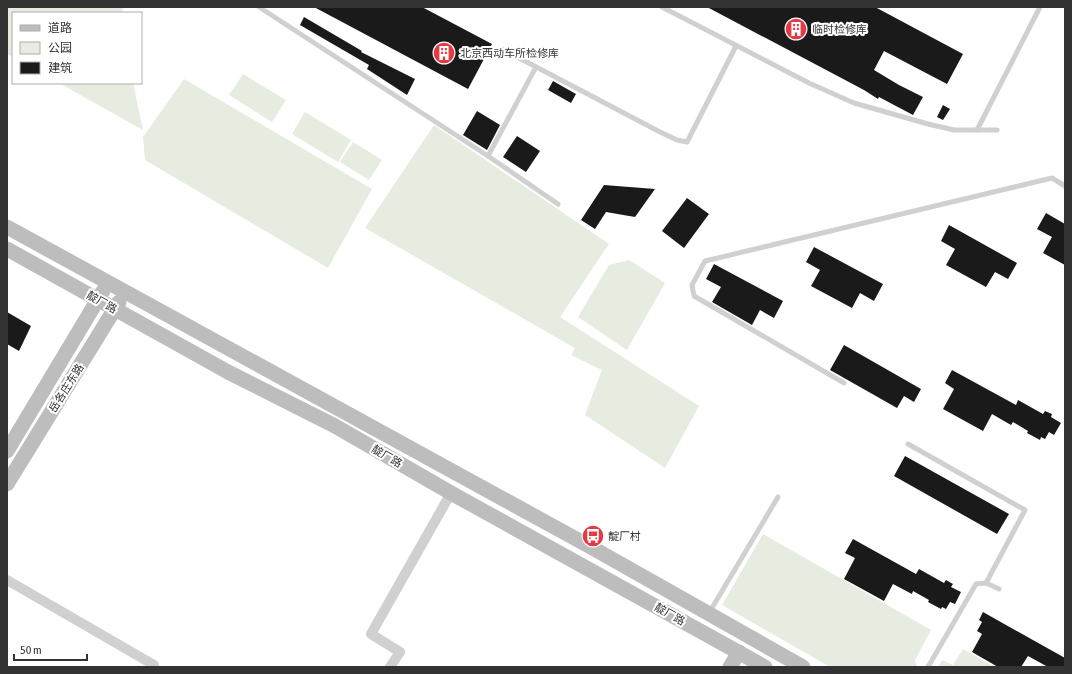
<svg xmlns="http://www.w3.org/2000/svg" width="1072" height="674" viewBox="0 0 1072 674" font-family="'Asap Condensed','Noto Sans SC',sans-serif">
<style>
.green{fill:#e6ecdf}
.building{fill:#1a1a1a}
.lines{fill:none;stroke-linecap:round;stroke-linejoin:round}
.lane{stroke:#d0d0d0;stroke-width:5}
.street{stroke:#d0d0d0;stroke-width:10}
.secondary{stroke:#bdbdbd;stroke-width:15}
.labels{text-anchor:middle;stroke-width:4;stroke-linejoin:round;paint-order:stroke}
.poi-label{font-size:11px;fill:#333;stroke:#fff;text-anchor:start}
.street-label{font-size:11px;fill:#333;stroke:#fff}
</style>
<rect width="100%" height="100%" fill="#fff"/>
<g class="green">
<path d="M7,7h117l-3,6h-108v44l-6,-3z"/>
<path d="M243,74l43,26 -14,22 -43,-27z"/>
<path d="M184,79l188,110 -44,79 -183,-108 -2,-23z"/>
<path d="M59,83h74l10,47z"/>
<path d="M305,112l46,28 -13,22 -46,-28z"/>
<path d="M434,125l175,119 -49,73 139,89 -34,62 -80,-53 17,-45 -31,-15 4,-7 -210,-120z"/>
<path d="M353,142l29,18 -13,20 -29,-18z"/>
<path d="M629,260l36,23 -38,67 -49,-33 31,-52z"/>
<path d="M763,534l168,96 -16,30 2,7h-87l-108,-62z"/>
<path d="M963,649l32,18h-57l4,-7 11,5z"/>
</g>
<g class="building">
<path d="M314,7h108l70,37 -24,45z"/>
<path d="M707,7h168l88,47 -16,30 -63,-33 -10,19 25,15 24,12 -10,18 -34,-18 -1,2 -14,-9z"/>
<path d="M304,17l58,34 -1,1 54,27 -8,16 -40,-26 2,-4 -69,-40z"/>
<path d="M553,81l23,13 -5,9 -23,-13z"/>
<path d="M943,105l7,4 -7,11 -6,-3z"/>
<path d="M477,111l23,14 -13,25 -24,-15z"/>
<path d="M517,136l23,15 -14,21 -23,-15z"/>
<path d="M604,185l51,4 -20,28 -29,-5 -11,17 -14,-9z"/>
<path d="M687,198l22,16 -25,34 -22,-17z"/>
<path d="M1046,213l19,11v41l-22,-12 9,-16 -15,-8z"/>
<path d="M949,225l68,38 -9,16 -13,-7 -9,15 -40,-22 9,-16 -14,-8z"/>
<path d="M814,247l69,37 -9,17 -14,-8 -8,15 -41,-22 9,-16 -14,-8z"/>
<path d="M714,264l69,37 -9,17 -14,-8 -8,15 -40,-23 9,-15 -15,-8z"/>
<path d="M7,312l24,14 -12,25 -12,-7z"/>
<path d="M844,345l77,44 -7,13 -10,-6 -7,12 -67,-38z"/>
<path d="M952,370l64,35 2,-5 25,14 2,-3 7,3 -1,3 10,6 -7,12 -5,-3 -4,7 -4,-2 -1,3 -13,-7 1,-2 -15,-9 -2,3 -19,-11 -9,17 -40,-22 11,-20 -9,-6z"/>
<path d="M905,456l104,58 -12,20 -103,-58z"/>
<path d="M853,539l63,35 3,-5 25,14 2,-3 7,4 -2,3 10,5 -6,12 -5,-2 -4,7 -4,-2 -1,2 -13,-7 1,-2 -16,-9 -1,3 -19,-10 -9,17 -40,-22 11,-21 -10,-5z"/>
<path d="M983,612l82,46v9h-17l-20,-11 -7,11h-23l-26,-15 10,-18 -5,-3 5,-9 -3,-2z"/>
</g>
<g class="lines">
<g class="lane">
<path d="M259,7l229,149 70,48"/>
<path d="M662,7l147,76 45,20 74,21 26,6h43"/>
<path d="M502,49l158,83 17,8 10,2 49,-96"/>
<path d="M977,130l63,-123"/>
<path d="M488,156l48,-89"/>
<path d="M844,383l-150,-87 -2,-11 13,-24 347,-83 13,8"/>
<path d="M908,444l117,66 -39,73 -10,1 -48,83"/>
<path d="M986,583l13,6"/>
<path d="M709,613l69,-116"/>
</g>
<g class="street">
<path d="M7,580l147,85"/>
<path d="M390,667l10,-15 -29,-18 80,-141"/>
</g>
<g class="secondary">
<path d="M7,227l582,319 214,121"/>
<path d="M7,249l221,123 107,54 116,67 314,174"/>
<path d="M7,451l96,-160"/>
<path d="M7,484l112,-182"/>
<path d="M730,667l9,-15"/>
</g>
</g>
<defs>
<g id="building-disc" transform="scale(1.15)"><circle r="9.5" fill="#e63946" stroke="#fff"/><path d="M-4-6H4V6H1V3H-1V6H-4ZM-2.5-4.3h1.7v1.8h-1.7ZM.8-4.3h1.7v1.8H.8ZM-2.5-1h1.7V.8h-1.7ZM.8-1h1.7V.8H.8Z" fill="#fff"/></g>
<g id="bus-disc" transform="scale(1.15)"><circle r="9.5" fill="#e63946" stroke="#fff"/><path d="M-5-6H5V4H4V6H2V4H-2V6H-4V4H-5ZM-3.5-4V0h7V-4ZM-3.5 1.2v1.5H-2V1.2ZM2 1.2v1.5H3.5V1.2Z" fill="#fff"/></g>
</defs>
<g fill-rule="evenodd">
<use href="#building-disc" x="796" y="29"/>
<use href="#building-disc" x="444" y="53"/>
<use href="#bus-disc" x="593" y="536"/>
</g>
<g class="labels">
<g class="poi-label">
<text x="812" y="33">临时检修库</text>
<text x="460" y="57">北京西动车所检修库</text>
<text x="608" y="540">靛厂村</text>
</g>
<g class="street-label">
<text transform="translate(102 302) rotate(29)" y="4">靛厂路</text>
<text transform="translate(66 388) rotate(-58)" y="4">岳各庄东路</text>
<text transform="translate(387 456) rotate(30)" y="4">靛厂路</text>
<text transform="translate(670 614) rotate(29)" y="4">靛厂路</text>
</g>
</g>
<rect width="1072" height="674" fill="none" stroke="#333333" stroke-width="16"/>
<rect x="12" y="12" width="130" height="72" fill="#ffffff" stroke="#adadad"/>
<rect x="20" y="25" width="20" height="6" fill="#bdbdbd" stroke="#adadad"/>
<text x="48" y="32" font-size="12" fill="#333333">道路</text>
<rect x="20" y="42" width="20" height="12" fill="#e6ecdf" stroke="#adadad"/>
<text x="48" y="52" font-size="12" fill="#333333">公园</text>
<rect x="20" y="62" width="20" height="12" fill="#1a1a1a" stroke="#adadad"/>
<text x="48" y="72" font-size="12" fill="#333333">建筑</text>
<path d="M14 654v6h73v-6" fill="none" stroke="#333333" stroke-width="2"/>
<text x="20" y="654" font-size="12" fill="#333333" stroke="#ffffff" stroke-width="3" paint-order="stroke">50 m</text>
</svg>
